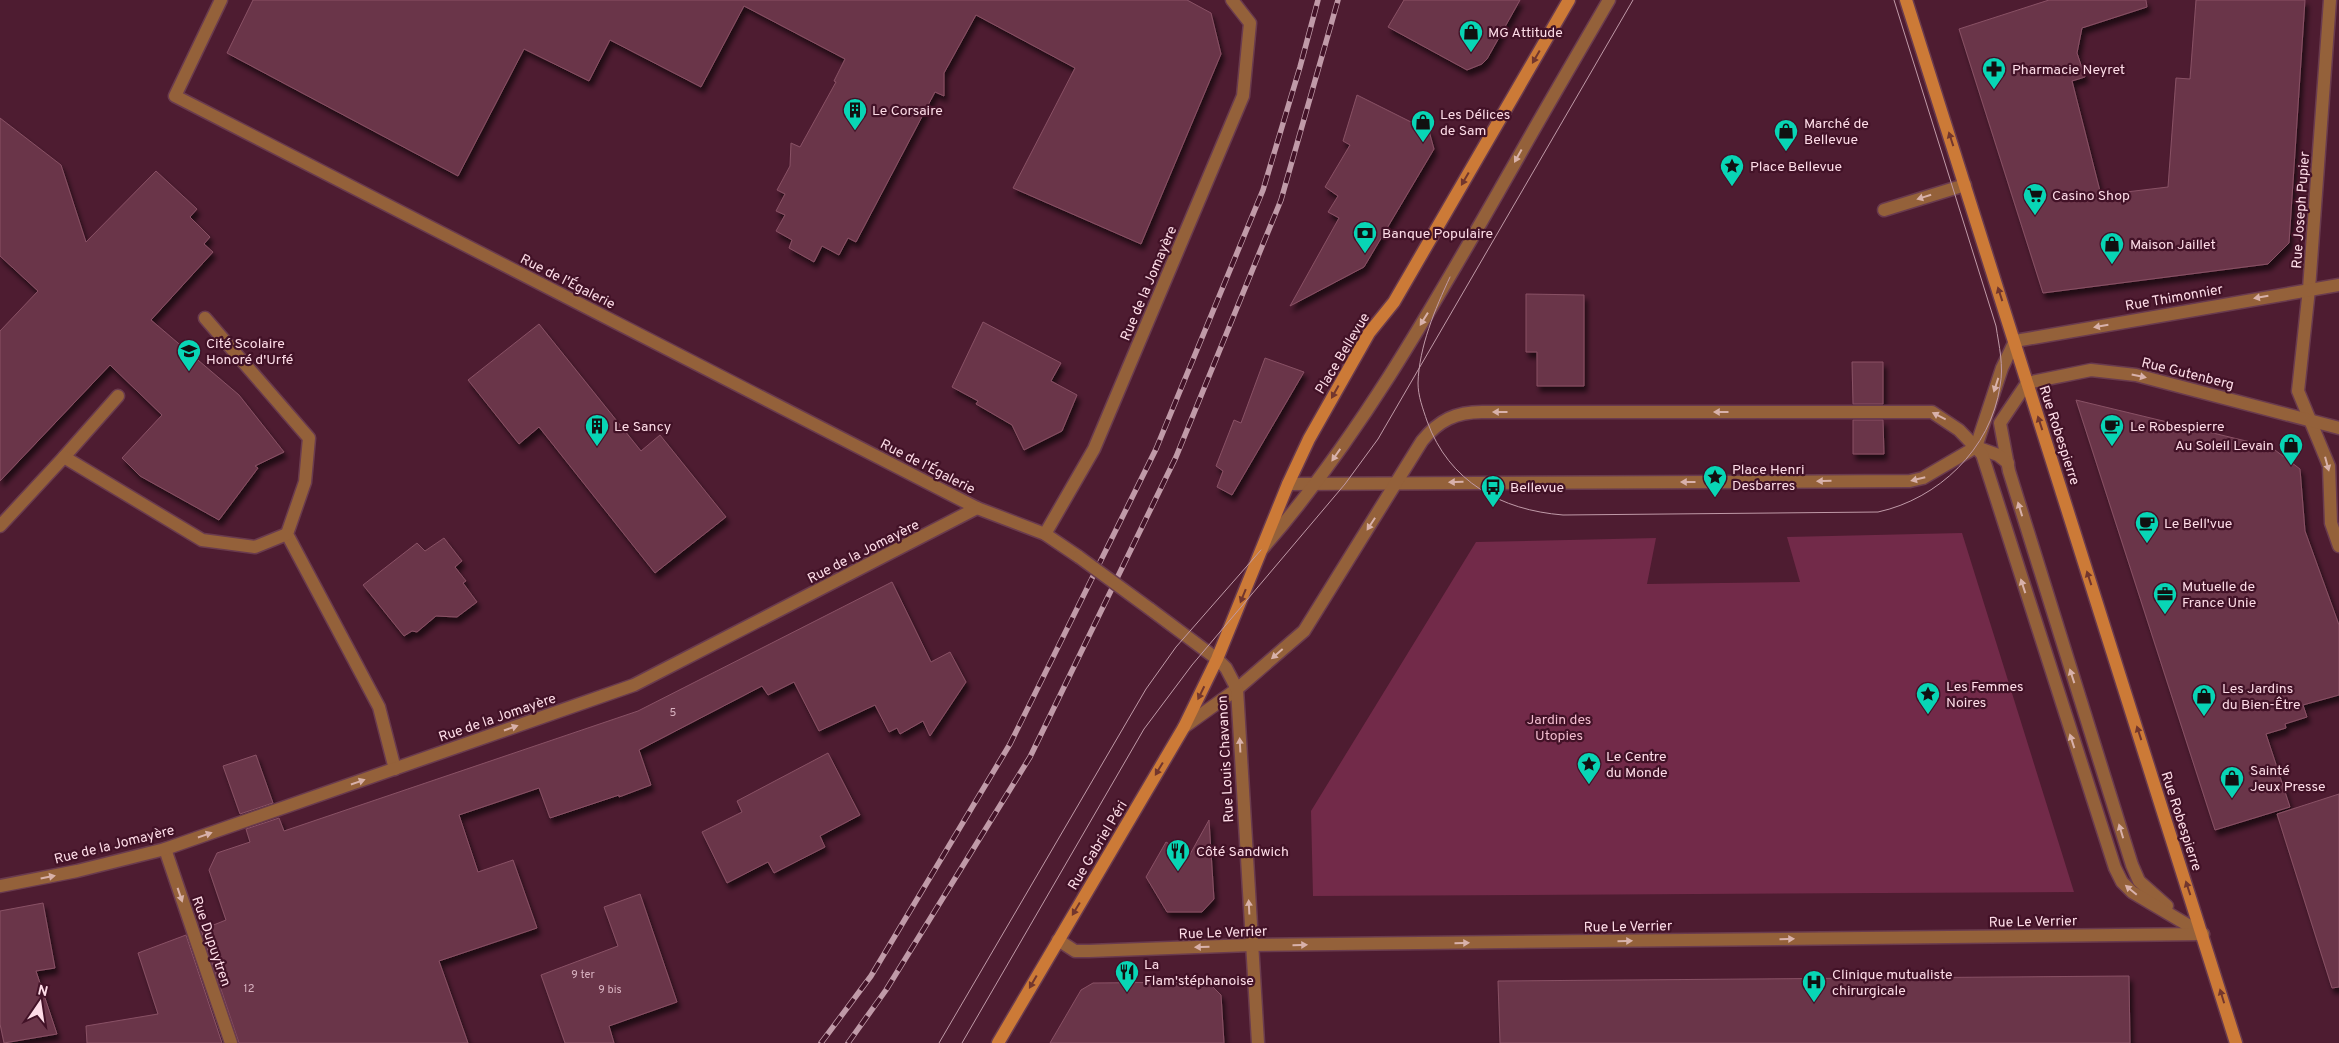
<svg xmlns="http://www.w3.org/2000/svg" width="2339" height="1043" viewBox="0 0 2339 1043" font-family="Overpass,sans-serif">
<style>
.green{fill:#722a49}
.building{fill:#6b364a;stroke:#895165;filter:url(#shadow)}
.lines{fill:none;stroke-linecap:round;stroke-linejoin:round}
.lane-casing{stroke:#6a3b4e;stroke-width:15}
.street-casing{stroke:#6a3b4e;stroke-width:15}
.secondary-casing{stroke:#6a3b4e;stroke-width:15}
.lane{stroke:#94613a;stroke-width:12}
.street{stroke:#94613a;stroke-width:12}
.secondary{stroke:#cc7a37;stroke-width:12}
.tram{stroke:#c09aa8;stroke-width:1}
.rail-casing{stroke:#c09aa8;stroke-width:5.5}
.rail{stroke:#421227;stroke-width:4;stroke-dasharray:11;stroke-linecap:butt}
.street-bridge-casing{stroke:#6a3b4e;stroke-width:15;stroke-linecap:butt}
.street-bridge{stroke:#94613a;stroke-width:12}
.oneway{fill:#72362d}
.oneway2{fill:#d8b1aa}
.labels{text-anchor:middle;stroke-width:4.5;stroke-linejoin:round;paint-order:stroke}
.number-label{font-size:11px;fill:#d8b2c0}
.poi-label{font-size:14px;fill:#fddce7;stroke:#421227;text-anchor:start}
.street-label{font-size:14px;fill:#fddce7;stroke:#421227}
.park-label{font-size:14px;fill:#f2bdcf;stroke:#421227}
</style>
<defs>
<filter id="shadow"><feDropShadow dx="3" dy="5.5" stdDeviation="2.5" flood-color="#0009"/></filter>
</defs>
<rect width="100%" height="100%" fill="#4e1c31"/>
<path class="green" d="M1962,533l112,359 -761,4 -2,-85 165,-269 180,-4 -9,46 153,-2 -13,-45z"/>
<g class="building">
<path d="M253,0h934l24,13 10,41 -80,190 -128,-56 62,-120 -99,-53 -32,58v23l-9,-4 -79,150 -8,-4 -9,17 -17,-9 -8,16 -25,-14 3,-8 -16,-9 9,-16 -9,-4 9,-17 -8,-4 13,-24 1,-23 9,4 36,-65 -2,-1 11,-22 -101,-53 -43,81 -91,-47 -21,41 -65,-32 -66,127 -231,-123z"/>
<path d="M1404,0h116l-33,59 -5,5 -15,6 -79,-43z"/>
<path d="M2049,0h97l1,7 -65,21 -5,25 8,24 -13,4 29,114 67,-8 8,-109 14,1 6,-79h109l-16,243 -21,21 -225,29 -84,-264z"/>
<path d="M1357,95l72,36 5,18 -70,118 -74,39 49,-88 -11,-6 10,-16 -13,-9 25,-42 -7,-4z"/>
<path d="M0,118l61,47 25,77 70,-71 41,38 -7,8 20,20 -6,7 9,8 -62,68 88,75 45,57 -29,14 3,2 -39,52 -79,-44 -18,-18 40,-43 -52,-50 -110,116v-150l38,-40 -38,-35z"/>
<path d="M1526,294l58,1v91h-47v-34h-11z"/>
<path d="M983,322l78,41 -10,18 26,14 -15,36 -38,19 -12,-25 -36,-21 2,-3 -26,-14z"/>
<path d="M539,324l102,127 19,-16 66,82 -71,56 -116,-146 -20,17 -51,-64z"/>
<path d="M1265,358l39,14 -72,123 -15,-8 6,-16 -7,-5 18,-46 7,3z"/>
<path d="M1852,362h31v42h-30z"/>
<path d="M2076,400l195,47 29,22 5,62 34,94v70l-36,10 4,12 -22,7 1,4 -20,6 24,73 -75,23z"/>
<path d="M1853,420h30l1,34h-31z"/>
<path d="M444,538l18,23 -7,6 11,14 -3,2 14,19 -20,15 -21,-1 -19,16 -5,-1 -8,5 -41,-51 54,-42 8,8z"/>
<path d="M892,582l39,80 19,-10 16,30 -36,54 -7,-15 -23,13 -3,-6 -8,4 -14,-27 -56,26 -25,-49 -26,13 -6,-9 -123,64 12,35 -32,12v-2l-69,23 -11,-30 -80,27 19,57 35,-12 24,68 -98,33 29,82h-229l-38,-113 25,-10 -17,-50 8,-17 33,-11 -4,-13 33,-11 5,13 354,-120z"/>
<path d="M828,753l32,62 -40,21 5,11 -51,26 -6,-11 -41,21 -25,-51 40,-20 -5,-11z"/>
<path d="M256,755l17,48 -33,11 -17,-48z"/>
<path d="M2339,794v193l-7,1 -55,-174z"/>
<path d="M1209,820l5,79 -12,13h-35l-21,-35 20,-35 23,14z"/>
<path d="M640,894l37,108 -68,24 5,17h-49l-24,-68 77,-29 -14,-39z"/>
<path d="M43,903l12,65 -19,3 21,63 -53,9 -4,-19v-113z"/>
<path d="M186,935l36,108h-135l-1,-17 72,-12 -20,-61z"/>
<path d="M2129,976l1,67h-630l-2,-62z"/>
<path d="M1208,982l13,13 3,48h-174l31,-53 12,-7z"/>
</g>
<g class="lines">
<g class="lane-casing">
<g id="lane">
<path d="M1884,210l81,-25"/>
<path d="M205,318l104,120 -4,44 -18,52 92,173 16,62"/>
<path d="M2027,383l-27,40 9,48 123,394 7,16 28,25"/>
<path d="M1976,447l22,8 10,8"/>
<path d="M64,457l54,-61"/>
<path d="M1288,484l622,-3 13,-3 53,-31 26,-79 13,-27"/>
<path d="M0,526l64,-69 138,83 53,7 32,-13"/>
<path d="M1263,548c99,-114 173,-247 248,-378 32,-57 65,-113 98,-170"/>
<path d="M1184,727l53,-38 67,-58 118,-190c17,-21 34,-29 60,-29h450l27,18 23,24 133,414 7,14 10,10 71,42"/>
</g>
</g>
<g class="street-casing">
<g id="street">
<path d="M221,0l-46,96 802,412 68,26"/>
<path d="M2330,0l-21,289 -11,102 31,75 2,57 8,23"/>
<path d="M2015,341l324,-56"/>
<path d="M2027,383l64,-13 45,5 203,53"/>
<path d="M1079,557l-34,-23 49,-85 149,-353 7,-73 -18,-23"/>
<path d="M1150,609l67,50 9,9 11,21 21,354"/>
<path d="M165,849l66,194"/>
<path d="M0,886l77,-15 88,-22 469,-164 343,-177"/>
<path d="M1058,940l17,11h14l162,-6 952,-11"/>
</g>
</g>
<g class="secondary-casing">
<g id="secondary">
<path d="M1906,0l330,1043"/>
<path d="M998,1043l186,-316 33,-68 71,-175 21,-45 60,-106 25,-31 175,-302"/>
</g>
</g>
<use href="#lane" class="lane"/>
<use href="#street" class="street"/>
<use href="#secondary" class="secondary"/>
<g class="tram">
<path d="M1450,277c-15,32 -31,70 -32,106 0,13 5,26 9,38 22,61 74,89 136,94l315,-3c60,-13 113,-63 122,-126 4,-20 -1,-40 -4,-60l-102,-326"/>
<path d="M939,1043l207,-354 30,-42 85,-97"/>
<path d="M962,1043l182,-314 48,-64 153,-181 33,-45 255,-439"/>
</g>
<g class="rail-casing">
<g id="rail">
<path d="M821,1043l50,-67 139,-232 146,-295 107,-259 37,-123 18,-67"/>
<path d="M848,1043l38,-53 144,-233 146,-300 105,-257 57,-200"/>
</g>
</g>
<use href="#rail" class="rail"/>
<g class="street-bridge-casing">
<path id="street-bridge" d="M1079,557l71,52"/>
</g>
<use href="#street-bridge" class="street-bridge"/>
</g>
<defs><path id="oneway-solid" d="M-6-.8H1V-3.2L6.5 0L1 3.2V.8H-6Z" transform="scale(1.25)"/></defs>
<g class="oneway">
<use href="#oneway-solid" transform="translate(1536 57) rotate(120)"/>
<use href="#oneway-solid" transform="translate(1951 139) rotate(-108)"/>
<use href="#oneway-solid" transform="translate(1465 179) rotate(120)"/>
<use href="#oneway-solid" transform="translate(2000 294) rotate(-108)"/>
<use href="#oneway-solid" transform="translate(1335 392) rotate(119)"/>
<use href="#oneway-solid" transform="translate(2040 423) rotate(-108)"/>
<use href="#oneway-solid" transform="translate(2089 578) rotate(-108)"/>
<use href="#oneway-solid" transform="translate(1243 596) rotate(112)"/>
<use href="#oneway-solid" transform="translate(1201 693) rotate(116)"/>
<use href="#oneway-solid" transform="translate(2139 733) rotate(-108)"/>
<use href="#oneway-solid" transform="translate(1159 769) rotate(121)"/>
<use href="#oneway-solid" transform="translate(2188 888) rotate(-108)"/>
<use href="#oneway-solid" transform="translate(1076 909) rotate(121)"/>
<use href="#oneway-solid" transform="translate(1033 982) rotate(120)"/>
<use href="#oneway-solid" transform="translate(2222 996) rotate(-107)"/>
</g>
<g class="oneway2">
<use href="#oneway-solid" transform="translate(1518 156) rotate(119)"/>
<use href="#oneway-solid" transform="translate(1924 197) rotate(163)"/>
<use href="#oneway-solid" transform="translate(2261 297) rotate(170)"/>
<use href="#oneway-solid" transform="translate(1424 319) rotate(122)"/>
<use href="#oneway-solid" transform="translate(2101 326) rotate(170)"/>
<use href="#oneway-solid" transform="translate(2139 376) rotate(12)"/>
<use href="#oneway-solid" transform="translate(1996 385) rotate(108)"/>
<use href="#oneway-solid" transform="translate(1500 412) rotate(-180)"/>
<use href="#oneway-solid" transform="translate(1721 412) rotate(180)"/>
<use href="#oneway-solid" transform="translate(1939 416) rotate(-153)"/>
<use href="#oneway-solid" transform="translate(1336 455) rotate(125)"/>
<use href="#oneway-solid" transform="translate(2327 464) rotate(75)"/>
<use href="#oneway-solid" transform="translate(1918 479) rotate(166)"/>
<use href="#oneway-solid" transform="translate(1824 481) rotate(179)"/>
<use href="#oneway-solid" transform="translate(1456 482) rotate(179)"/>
<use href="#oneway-solid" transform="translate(1688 482) rotate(-180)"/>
<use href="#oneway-solid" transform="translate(2020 509) rotate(-107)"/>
<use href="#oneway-solid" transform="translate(1371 524) rotate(123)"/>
<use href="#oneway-solid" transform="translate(2023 586) rotate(-108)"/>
<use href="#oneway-solid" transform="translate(1277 654) rotate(139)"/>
<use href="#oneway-solid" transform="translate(2072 676) rotate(-108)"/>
<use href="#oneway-solid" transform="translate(511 728) rotate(-19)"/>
<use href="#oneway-solid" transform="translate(2072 741) rotate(-108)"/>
<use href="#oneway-solid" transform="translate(1240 745) rotate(-93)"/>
<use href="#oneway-solid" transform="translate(358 782) rotate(-19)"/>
<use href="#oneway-solid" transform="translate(2121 831) rotate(-107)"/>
<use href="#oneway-solid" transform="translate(205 835) rotate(-19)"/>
<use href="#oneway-solid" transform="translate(48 877) rotate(-11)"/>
<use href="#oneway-solid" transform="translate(2131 890) rotate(-140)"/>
<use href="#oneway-solid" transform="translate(180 895) rotate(71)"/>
<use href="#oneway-solid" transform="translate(1249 907) rotate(-93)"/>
<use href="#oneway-solid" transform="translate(1787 939) rotate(-1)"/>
<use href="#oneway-solid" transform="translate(1625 941) rotate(-1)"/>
<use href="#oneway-solid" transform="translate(1462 943) rotate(-1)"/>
<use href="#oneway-solid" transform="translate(1300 945) rotate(-1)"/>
<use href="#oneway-solid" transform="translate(1202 947) rotate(178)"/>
</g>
<defs>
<g id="shop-pin" transform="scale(1.25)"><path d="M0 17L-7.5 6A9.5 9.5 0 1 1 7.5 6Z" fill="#08d5b5" stroke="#421227"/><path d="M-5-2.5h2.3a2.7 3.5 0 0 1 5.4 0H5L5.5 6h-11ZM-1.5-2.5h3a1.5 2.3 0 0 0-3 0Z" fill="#111"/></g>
<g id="pharmacy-pin" transform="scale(1.25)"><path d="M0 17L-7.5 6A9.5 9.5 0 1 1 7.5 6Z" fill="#08d5b5" stroke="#421227"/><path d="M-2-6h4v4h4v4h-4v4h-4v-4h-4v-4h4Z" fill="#111"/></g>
<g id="building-pin" transform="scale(1.25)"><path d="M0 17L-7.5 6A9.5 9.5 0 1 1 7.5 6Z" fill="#08d5b5" stroke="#421227"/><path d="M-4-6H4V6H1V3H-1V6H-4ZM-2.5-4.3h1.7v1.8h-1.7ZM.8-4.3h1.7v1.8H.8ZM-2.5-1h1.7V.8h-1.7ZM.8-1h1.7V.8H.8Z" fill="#111"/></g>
<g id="sight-pin" transform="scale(1.25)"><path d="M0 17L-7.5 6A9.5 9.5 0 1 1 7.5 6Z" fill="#08d5b5" stroke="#421227"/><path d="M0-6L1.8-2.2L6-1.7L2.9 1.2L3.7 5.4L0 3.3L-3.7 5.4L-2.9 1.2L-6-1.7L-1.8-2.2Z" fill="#111"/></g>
<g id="supermarket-pin" transform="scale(1.25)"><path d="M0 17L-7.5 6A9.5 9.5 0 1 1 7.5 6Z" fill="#08d5b5" stroke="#421227"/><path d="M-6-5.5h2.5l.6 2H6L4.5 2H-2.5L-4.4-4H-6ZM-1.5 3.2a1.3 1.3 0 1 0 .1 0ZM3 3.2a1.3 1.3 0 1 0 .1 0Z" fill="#111"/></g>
<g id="bank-pin" transform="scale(1.25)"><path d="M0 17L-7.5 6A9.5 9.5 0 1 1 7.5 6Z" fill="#08d5b5" stroke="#421227"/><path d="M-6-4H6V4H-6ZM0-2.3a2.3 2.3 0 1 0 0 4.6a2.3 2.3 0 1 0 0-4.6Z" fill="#111"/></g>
<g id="school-pin" transform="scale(1.25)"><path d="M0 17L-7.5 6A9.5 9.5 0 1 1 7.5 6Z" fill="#08d5b5" stroke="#421227"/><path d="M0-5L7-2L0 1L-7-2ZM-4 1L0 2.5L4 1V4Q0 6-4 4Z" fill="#111"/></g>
<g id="cafe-pin" transform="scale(1.25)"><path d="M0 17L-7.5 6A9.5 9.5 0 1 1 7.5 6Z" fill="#08d5b5" stroke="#421227"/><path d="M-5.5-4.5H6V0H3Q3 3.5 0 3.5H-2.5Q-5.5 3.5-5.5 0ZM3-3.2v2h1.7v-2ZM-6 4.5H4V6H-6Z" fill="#111"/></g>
<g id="bus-pin" transform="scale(1.25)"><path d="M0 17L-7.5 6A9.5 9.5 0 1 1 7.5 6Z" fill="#08d5b5" stroke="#421227"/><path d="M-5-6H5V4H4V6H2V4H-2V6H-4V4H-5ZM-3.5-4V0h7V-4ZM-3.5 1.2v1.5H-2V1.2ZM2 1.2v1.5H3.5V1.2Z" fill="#111"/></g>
<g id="office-pin" transform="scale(1.25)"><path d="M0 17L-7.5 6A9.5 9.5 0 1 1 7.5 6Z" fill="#08d5b5" stroke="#421227"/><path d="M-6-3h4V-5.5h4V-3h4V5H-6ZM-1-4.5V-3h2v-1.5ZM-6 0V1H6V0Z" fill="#111"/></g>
<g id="restaurant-pin" transform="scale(1.25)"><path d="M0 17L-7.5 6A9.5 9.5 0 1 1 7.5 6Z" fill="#08d5b5" stroke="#421227"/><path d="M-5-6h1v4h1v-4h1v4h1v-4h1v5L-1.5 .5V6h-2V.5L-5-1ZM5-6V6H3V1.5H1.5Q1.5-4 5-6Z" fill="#111"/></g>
<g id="hospital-pin" transform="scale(1.25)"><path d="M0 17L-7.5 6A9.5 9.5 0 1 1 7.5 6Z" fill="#08d5b5" stroke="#421227"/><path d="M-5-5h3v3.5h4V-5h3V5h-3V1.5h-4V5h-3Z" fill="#111"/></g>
</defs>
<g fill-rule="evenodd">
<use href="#shop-pin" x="1471" y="32"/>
<use href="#pharmacy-pin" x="1994" y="69"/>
<use href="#building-pin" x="855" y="110"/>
<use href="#shop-pin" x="1423" y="122"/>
<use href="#shop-pin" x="1786" y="131"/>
<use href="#sight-pin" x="1732" y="166"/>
<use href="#supermarket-pin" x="2035" y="195"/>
<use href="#bank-pin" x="1365" y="233"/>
<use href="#shop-pin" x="2112" y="244"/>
<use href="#school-pin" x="189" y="351"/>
<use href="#building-pin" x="597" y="426"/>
<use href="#cafe-pin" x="2112" y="426"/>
<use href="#shop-pin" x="2291" y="445"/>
<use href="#sight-pin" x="1715" y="477"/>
<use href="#bus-pin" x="1493" y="487"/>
<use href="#cafe-pin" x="2147" y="523"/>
<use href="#office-pin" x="2165" y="594"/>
<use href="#sight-pin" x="1928" y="694"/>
<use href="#shop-pin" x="2204" y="696"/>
<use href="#sight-pin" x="1589" y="764"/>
<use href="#shop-pin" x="2232" y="778"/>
<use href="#restaurant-pin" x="1178" y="851"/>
<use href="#restaurant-pin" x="1127" y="972"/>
<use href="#hospital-pin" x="1814" y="982"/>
</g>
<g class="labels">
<g class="number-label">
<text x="673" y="716">5</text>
<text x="583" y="978">9 ter</text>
<text x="249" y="992">12</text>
<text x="610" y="993">9 bis</text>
</g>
<g class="poi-label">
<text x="1488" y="37">MG Attitude</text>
<text x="2012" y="74">Pharmacie Neyret</text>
<text x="872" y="115">Le Corsaire</text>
<text x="1440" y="119">Les Délices<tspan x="1440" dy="16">de Sam</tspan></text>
<text x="1804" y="128">Marché de<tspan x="1804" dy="16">Bellevue</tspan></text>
<text x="1750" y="171">Place Bellevue</text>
<text x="2052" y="200">Casino Shop</text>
<text x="1382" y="238">Banque Populaire</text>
<text x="2130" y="249">Maison Jaillet</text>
<text x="206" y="348">Cité Scolaire<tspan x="206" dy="16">Honoré d'Urfé</tspan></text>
<text x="614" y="431">Le Sancy</text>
<text x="2130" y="431">Le Robespierre</text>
<text x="2274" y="450" text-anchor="end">Au Soleil Levain</text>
<text x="1732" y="474">Place Henri<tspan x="1732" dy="16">Desbarres</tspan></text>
<text x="1510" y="492">Bellevue</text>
<text x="2164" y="528">Le Bell'vue</text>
<text x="2182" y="591">Mutuelle de<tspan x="2182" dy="16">France Unie</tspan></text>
<text x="1946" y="691">Les Femmes<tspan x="1946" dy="16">Noires</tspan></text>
<text x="2222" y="693">Les Jardins<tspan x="2222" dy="16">du Bien-Être</tspan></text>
<text x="1606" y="761">Le Centre<tspan x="1606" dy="16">du Monde</tspan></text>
<text x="2250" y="775">Sainté<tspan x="2250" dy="16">Jeux Presse</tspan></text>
<text x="1196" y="856">Côté Sandwich</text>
<text x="1144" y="969">La<tspan x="1144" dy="16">Flam'stéphanoise</tspan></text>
<text x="1832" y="979">Clinique mutualiste<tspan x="1832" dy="16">chirurgicale</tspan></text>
</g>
<g class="street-label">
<text transform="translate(2300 210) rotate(-86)" y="5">Rue Joseph Pupier</text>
<text transform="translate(568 281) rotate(27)" y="5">Rue de l'Égalerie</text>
<text transform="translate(1148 283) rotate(-67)" y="5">Rue de la Jomayère</text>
<text transform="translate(2174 297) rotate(-10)" y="5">Rue Thimonnier</text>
<text transform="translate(1342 353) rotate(-59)" y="5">Place Bellevue</text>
<text transform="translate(2188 373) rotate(14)" y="5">Rue Gutenberg</text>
<text transform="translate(2060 435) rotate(72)" y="5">Rue Robespierre</text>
<text transform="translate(928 466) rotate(27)" y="5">Rue de l'Égalerie</text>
<text transform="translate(863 551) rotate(-27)" y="5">Rue de la Jomayère</text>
<text transform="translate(497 717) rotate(-19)" y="5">Rue de la Jomayère</text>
<text transform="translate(1225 759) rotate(-93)" y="5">Rue Louis Chavanon</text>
<text transform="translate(2182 821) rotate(72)" y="5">Rue Robespierre</text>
<text transform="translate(114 844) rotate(-14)" y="5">Rue de la Jomayère</text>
<text transform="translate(1097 845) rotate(-59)" y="5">Rue Gabriel Péri</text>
<text transform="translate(2033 921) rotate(-1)" y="5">Rue Le Verrier</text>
<text transform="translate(1628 926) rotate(-1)" y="5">Rue Le Verrier</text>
<text transform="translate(1223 932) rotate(-2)" y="5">Rue Le Verrier</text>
<text transform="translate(212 941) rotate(71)" y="5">Rue Dupuytren</text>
</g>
<g class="park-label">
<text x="1559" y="724">Jardin des<tspan x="1559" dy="16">Utopies</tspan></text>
</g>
</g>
<g transform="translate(40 1003) rotate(13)" stroke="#421227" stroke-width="4" paint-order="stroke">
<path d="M0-4L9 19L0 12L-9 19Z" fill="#fddce7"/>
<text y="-8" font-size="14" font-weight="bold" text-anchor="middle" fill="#fddce7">N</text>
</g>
</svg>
